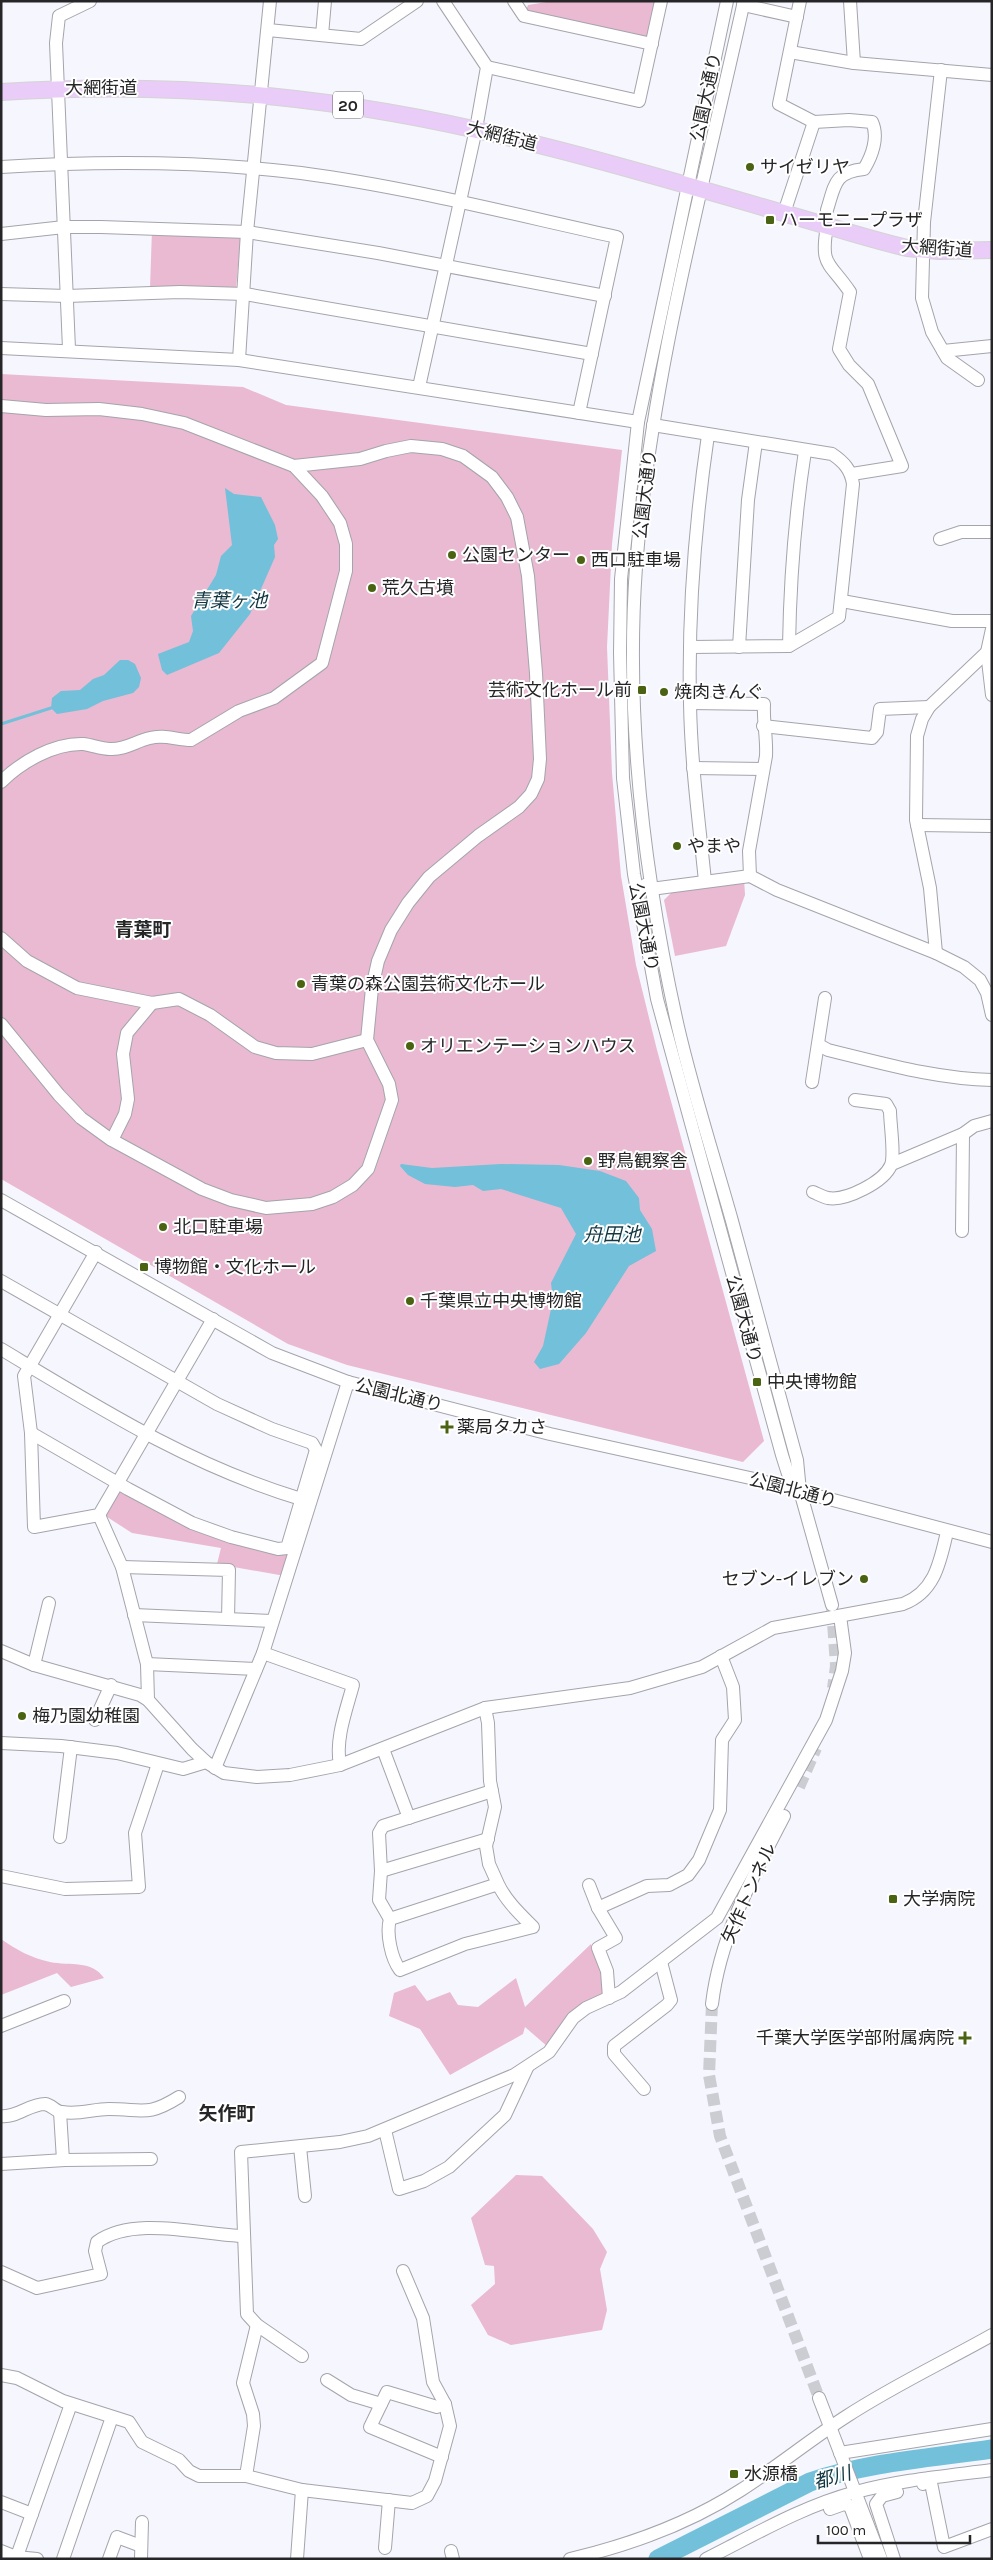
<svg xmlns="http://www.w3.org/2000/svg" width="993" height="2560" viewBox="0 0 993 2560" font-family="Karla,'Noto Sans JP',sans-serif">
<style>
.green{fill:#e9bad2}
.water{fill:#72c0d9}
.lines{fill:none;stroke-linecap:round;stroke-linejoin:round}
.stream{stroke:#72c0d9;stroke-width:3}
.river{stroke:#72c0d9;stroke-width:19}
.minor-tunnel{stroke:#ccccd3;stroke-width:12;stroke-dasharray:12 6;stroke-linecap:butt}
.minor-casing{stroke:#a4a4ab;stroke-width:14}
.major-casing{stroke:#d4d4d4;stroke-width:18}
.minor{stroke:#fff;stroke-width:12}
.major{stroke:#e9ccf7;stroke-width:16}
.poi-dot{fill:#4a6313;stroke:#fff;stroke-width:2}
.labels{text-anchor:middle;stroke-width:4;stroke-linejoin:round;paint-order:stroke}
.shield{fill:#fff;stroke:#676768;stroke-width:1}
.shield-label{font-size:16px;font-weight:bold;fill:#262628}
.street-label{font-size:18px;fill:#262628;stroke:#fff}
.poi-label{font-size:18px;fill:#262628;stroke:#fff;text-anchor:start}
.water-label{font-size:19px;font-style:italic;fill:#123742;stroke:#fff}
.neighbourhood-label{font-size:19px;font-weight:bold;fill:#262628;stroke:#fff}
</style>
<rect width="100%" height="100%" fill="#f6f6fe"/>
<g class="green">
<path d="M553,1h104l-8,35 -5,2 -118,-28 2,-5z"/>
<path d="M152,230l89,4 -5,54h-86z"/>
<path d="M1,374l242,13 43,18 336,45 -10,94 -5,103 5,126 9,103 15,89 21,85 107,391 -21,21 -396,-97 -59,-21 -287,-165z"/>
<path d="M744,879l1,16 -19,51 -51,10 -11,-56 9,-9z"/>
<path d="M121,1488l58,31 112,36 -6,21 -68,-12 4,-16 -89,-15 -28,-18z"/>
<path d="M1,1939c16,11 30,19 49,23 20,4 42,-2 54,16l-33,9 -14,-14 -56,22z"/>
<path d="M591,1944l12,35v19l-55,49 -23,-20 -2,7 -73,41 -30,-46 -31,-13 5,-23 21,-8 12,16 23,-9 8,13 20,2 38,-29 9,29z"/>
<path d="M516,2175l26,1 51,53 14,23 -7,17 7,41 -5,20 -91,15 -23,-10 -17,-30 24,-21 -1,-18 -9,-1 -14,-47z"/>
</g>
<g class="water">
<path d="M225,488l9,6 27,3 14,28 3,14 -4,6 1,12 -25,57 -31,39 -52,22 -5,-5 -4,-16 31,-12 4,-11 -2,-15 25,-41 5,-19 11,-11z"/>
<path d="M120,660h8l7,4 6,14 -2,9 -6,6 -30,8 -16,8 -30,5 -6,-6 1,-10 9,-7 19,-1 13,-11 11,-4z"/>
<path d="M401,1164l31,4 69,-4 58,1 41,6 26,10 13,17 1,12 12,19 4,22 -27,15 -43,67 -27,31 -19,5 -6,-7 9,-16 10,-46 -2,-17 25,-49 -15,-26 -60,-19 -18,2 -10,-6 -18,2 -30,-3 -17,-9 -8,-9z"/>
</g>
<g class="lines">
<path class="stream" d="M1,724l50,-16"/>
<path class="river" d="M658,2559l152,-77c59,-20 121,-24 182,-33"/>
<g class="minor-tunnel">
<path d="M832,1608l4,58 -3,22"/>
<path d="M799,1787l17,-39"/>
<path d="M712,2004l-3,71 11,61 99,262"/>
</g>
<g class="minor-casing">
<g id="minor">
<path d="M514,1l10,15 128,28"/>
<path d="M727,1l-89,421 -17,157 -1,74 3,125 11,96 23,125 125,456 7,22 11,14"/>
<path d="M744,1c-41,187 -93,374 -108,566 -11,154 8,309 42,460 15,65 36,130 54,194 22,79 43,159 65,239l3,31 32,114"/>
<path d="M800,1l-21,103 35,18 35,-2 23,2c7,15 0,34 -8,47 -30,3 -29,16 -37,41"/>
<path d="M850,1l4,62"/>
<path d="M743,5l54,12"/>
<path d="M268,30l93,9 56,-38"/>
<path d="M322,35l3,-34"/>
<path d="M790,52l64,11 138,12"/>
<path d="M487,67l152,34 22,-100"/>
<path d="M941,70l-17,152 -2,76 10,34 15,26 31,22"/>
<path d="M1,167c99,-6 201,-6 300,6 106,14 211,41 316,64l-38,176"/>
<path d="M784,213l30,-91"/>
<path d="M827,226c-7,41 2,35 23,66l-11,57 10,16 19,19 34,82 -50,8"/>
<path d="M1,234l63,-7h37l146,5 131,21 227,43"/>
<path d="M1,294l66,2 113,-4 65,2 347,60"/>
<path d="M1,348l238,12 399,62"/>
<path d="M69,349l-13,-306 3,-27 31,-15"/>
<path d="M943,351l49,-5"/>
<path d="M239,360l8,-128 23,-231"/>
<path d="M419,387l57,-258 11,-62 -44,-66"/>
<path d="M1,406l45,4 53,-1 43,5 42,9 110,43 28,30 18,27 6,21v27l-24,92 -48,35 -35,13 -48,29c-14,0 -27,-6 -41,-2 -14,3 -25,12 -40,11 -9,0 -18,-4 -27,-5 -29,-1 -62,18 -82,38"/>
<path d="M653,425l179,29c12,8 19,16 21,30l-14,133 -50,29 -99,1"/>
<path d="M940,539l21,-7h31"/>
<path d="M842,601l110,20h40"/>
<path d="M992,629l-5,23 5,43"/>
<path d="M789,646c1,-66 6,-130 16,-195"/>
<path d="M739,647l9,-147 8,-58"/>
<path d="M690,703l74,1c-1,18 3,34 2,52l-17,95 1,25"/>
<path d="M763,726l109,12 5,-6 3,-23 49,-2"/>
<path d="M693,768l70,1"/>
<path d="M917,825l75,1"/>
<path d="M705,881c-6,-59 -14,-118 -15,-178 -2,-90 5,-179 18,-268"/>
<path d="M645,885l6,4 99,-13 27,14 159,63 28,14 16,13 7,13 5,22"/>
<path d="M1,938l26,23 50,27 75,15 27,-4 31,16 45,32 21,6 36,1 55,-14"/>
<path d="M936,953l-6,-65 -14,-68 1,-84 5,-17 7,-12 58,-55"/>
<path d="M1,1024l58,71 22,23 29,21 92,50 29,11 35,8 46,-4 21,-7 20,-12 15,-16 24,-69 -3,-16 -22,-44 5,-52 6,-27 13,-31 17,-27 21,-26 49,-41 41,-29 12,-13 7,-15 2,-20 -4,-86 -8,-97 -11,-59 -10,-20 -15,-20 -29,-21 -21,-7 -31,-3 -25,5 -26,8 -66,7"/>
<path d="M819,1045l9,5c54,13 108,29 164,30"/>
<path d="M812,1082l13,-84"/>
<path d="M112,1140l13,-26 3,-15 -5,-45 4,-21 25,-30"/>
<path d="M892,1164l71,-30 11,-8 18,-5"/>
<path d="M813,1192c5,2 10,5 15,6 18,3 56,-16 63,-33 4,-10 -1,-42 -1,-54l-4,-7 -31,-4"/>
<path d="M1,1200l271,153 76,29 202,52 200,44 242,64"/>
<path d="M962,1231l1,-97"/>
<path d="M96,1252l-72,124 7,57 3,94 65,-12 114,-196"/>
<path d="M1,1281l216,123 55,25 40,14 4,7 -29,98 -9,1 -47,-12 -39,-14 -64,-34 -97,-56"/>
<path d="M1,1349c98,59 190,117 300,150"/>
<path d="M99,1515l23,52 25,97 1,36"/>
<path d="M122,1567l107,3 -1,49"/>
<path d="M134,1615l138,6"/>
<path d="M1,1651l33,14 106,30 8,5 44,49 14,13 18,11 33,4 33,-2 50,-10 145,-57 145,-20 72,-21 71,-39 130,-24c32,-12 37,-42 44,-72"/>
<path d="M263,1653l90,32c-7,26 -18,54 -13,80"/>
<path d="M147,1664l109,5"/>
<path d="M34,1665l15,-62"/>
<path d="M485,1708l3,15 2,58 5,26 -9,39 3,18 9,20c8,17 22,30 35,43l-68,17 -65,26c-9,-12 -14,-37 -10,-51l108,-35"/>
<path d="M95,1720l16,-35"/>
<path d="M1,1743l60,3 56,7 66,16 23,-7"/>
<path d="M383,1749l26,69"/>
<path d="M215,1768l48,-115 85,-271"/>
<path d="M60,1837l11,-90"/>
<path d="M381,1871l107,-32"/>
<path d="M1,1876l64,13 74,-2 -4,-54 23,-69"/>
<path d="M589,1885l9,23 18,30 -18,10 9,23 2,27"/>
<path d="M598,1908l49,-22 22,-1 19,-10 11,-15 21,-50 2,-70 13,-20 -2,-33 -12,-31"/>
<path d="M390,1919l-11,-19 2,-29 -2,-38 4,-7 109,-35"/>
<path d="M712,2004c8,-68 41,-128 72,-188"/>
<path d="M1,2026l63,-25"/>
<path d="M644,2089l-30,-35v-8l53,-41 4,-5 -10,-38"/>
<path d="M60,2112l3,48"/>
<path d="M1,2116c16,2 28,-12 44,-12 7,1 11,8 17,8 17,3 31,-3 47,-3 34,0 38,8 70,-12"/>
<path d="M385,2130l14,59 25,-8 25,-14 56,-52 22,-47"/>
<path d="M300,2147l5,49"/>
<path d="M1,2164l64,-4 86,-1"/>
<path d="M1,2272l36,16 64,-14 -6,-23 2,-9c37,-27 104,-7 147,-6"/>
<path d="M302,2356l-45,-31 -10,-11 -6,-162 99,-10 28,-6 146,-61 35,-23 24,-34 13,-10 35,-16 96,-74 109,-198 16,-49 3,-18 -5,-37"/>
<path d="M1,2375l16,3 46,23 66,21 13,20 37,18 10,11 10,5h47l56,14 110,13 15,-7 8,-15 15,-55 -5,-22 -12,-22 -10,-64 -20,-47"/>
<path d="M327,2380l24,15 30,9"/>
<path d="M819,2398l62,161"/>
<path d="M840,2453l152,-24"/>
<path d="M442,2457l-72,-30 17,-35 50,15 8,-3"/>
<path d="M246,2476l8,-50 -1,-12 -10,-31 14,-58"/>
<path d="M923,2484l7,-6 14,69 48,-18"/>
<path d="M1,2502l31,12"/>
<path d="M830,2509l14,-5 6,2 20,53"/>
<path d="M385,2548l4,-48"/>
<path d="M1,2551l15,6 21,2"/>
<path d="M451,2551l2,8"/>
<path d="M16,2559l55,-155"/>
<path d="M63,2559l49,-142"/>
<path d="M109,2559l8,-22 24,9"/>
<path d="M141,2559l1,-37"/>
<path d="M297,2559l5,-69"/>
<path d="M570,2559c60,-14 120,-36 171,-69 36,-23 70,-51 106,-74 46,-30 97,-54 145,-81"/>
<path d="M706,2559c48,-24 97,-53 150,-67 44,-12 90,-16 136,-22"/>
<path d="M894,2559l-18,-55 6,-8 15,-4"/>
</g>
</g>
<g class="major-casing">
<path id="major" d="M1,92c184,-12 356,6 534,52 86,21 171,47 255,71 39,11 78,24 117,33l32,3 53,-1"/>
</g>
<use href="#minor" class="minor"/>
<use href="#major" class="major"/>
</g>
<g class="poi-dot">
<circle cx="750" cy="167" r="5"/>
<rect x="765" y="215" width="10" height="10" rx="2.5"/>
<circle cx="452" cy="555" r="5"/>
<circle cx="581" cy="560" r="5"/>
<circle cx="372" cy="588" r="5"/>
<rect x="637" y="685" width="10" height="10" rx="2.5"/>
<circle cx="664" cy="692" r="5"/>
<circle cx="677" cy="846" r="5"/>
<circle cx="301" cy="984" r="5"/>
<circle cx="410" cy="1046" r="5"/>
<circle cx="588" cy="1161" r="5"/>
<circle cx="163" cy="1227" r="5"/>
<rect x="139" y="1262" width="10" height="10" rx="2.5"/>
<circle cx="410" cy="1301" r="5"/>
<rect x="752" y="1377" width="10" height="10" rx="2.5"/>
<path d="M444.5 1419.5h5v5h5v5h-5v5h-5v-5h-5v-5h5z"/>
<circle cx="864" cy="1579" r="5"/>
<circle cx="22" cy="1716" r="5"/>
<rect x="888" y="1894" width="10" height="10" rx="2.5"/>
<path d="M962.5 2030.5h5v5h5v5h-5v5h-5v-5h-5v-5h5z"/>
<rect x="729" y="2469" width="10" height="10" rx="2.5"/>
</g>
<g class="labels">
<rect class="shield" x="333" y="91.5" width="30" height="27" rx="4"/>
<g class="shield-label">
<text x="348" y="111">20</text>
</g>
<g class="street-label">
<text x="101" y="94">大網街道</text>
<text transform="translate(706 97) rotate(-78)" y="6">公園大通り</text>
<text transform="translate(502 136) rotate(14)" y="6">大網街道</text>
<text transform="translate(937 248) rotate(4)" y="6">大網街道</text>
<text transform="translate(645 494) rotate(-83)" y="6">公園大通り</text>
<text transform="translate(644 927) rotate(79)" y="6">公園大通り</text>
<text transform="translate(744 1319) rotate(75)" y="6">公園大通り</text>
<text transform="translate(399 1395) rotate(14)" y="6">公園北通り</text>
<text transform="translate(793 1490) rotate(15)" y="6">公園北通り</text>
<text transform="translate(749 1893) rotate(-66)" y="6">矢作トンネル</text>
</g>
<g class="poi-label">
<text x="760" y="173">サイゼリヤ</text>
<text x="780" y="226">ハーモニープラザ</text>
<text x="462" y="561">公園センター</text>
<text x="591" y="566">西口駐車場</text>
<text x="382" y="594">荒久古墳</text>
<text x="632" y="696" text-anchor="end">芸術文化ホール前</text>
<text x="674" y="698">焼肉きんぐ</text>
<text x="687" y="852">やまや</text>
<text x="311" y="990">青葉の森公園芸術文化ホール</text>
<text x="420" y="1052">オリエンテーションハウス</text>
<text x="598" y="1167">野鳥観察舎</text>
<text x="173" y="1233">北口駐車場</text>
<text x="154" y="1273">博物館・文化ホール</text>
<text x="420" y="1307">千葉県立中央博物館</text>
<text x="767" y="1388">中央博物館</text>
<text x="457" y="1433">薬局タカさ</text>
<text x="854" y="1585" text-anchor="end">セブン-イレブン</text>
<text x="32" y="1722">梅乃園幼稚園</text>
<text x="903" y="1905">大学病院</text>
<text x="954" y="2044" text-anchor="end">千葉大学医学部附属病院</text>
<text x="744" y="2480">水源橋</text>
</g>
<g class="water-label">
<text x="229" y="607">青葉ヶ池</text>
<text x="612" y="1241">舟田池</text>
<text transform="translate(832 2477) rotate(-16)" y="7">都川</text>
</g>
<g class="neighbourhood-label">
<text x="143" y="936">青葉町</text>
<text x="227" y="2120">矢作町</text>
</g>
</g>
<rect width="993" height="2560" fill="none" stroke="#262628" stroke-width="5"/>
<path d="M818 2535v8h152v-8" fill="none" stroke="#262628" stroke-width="2.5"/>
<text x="826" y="2535" font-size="15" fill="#262628" stroke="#ffffff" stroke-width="4" paint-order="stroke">100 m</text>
</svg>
